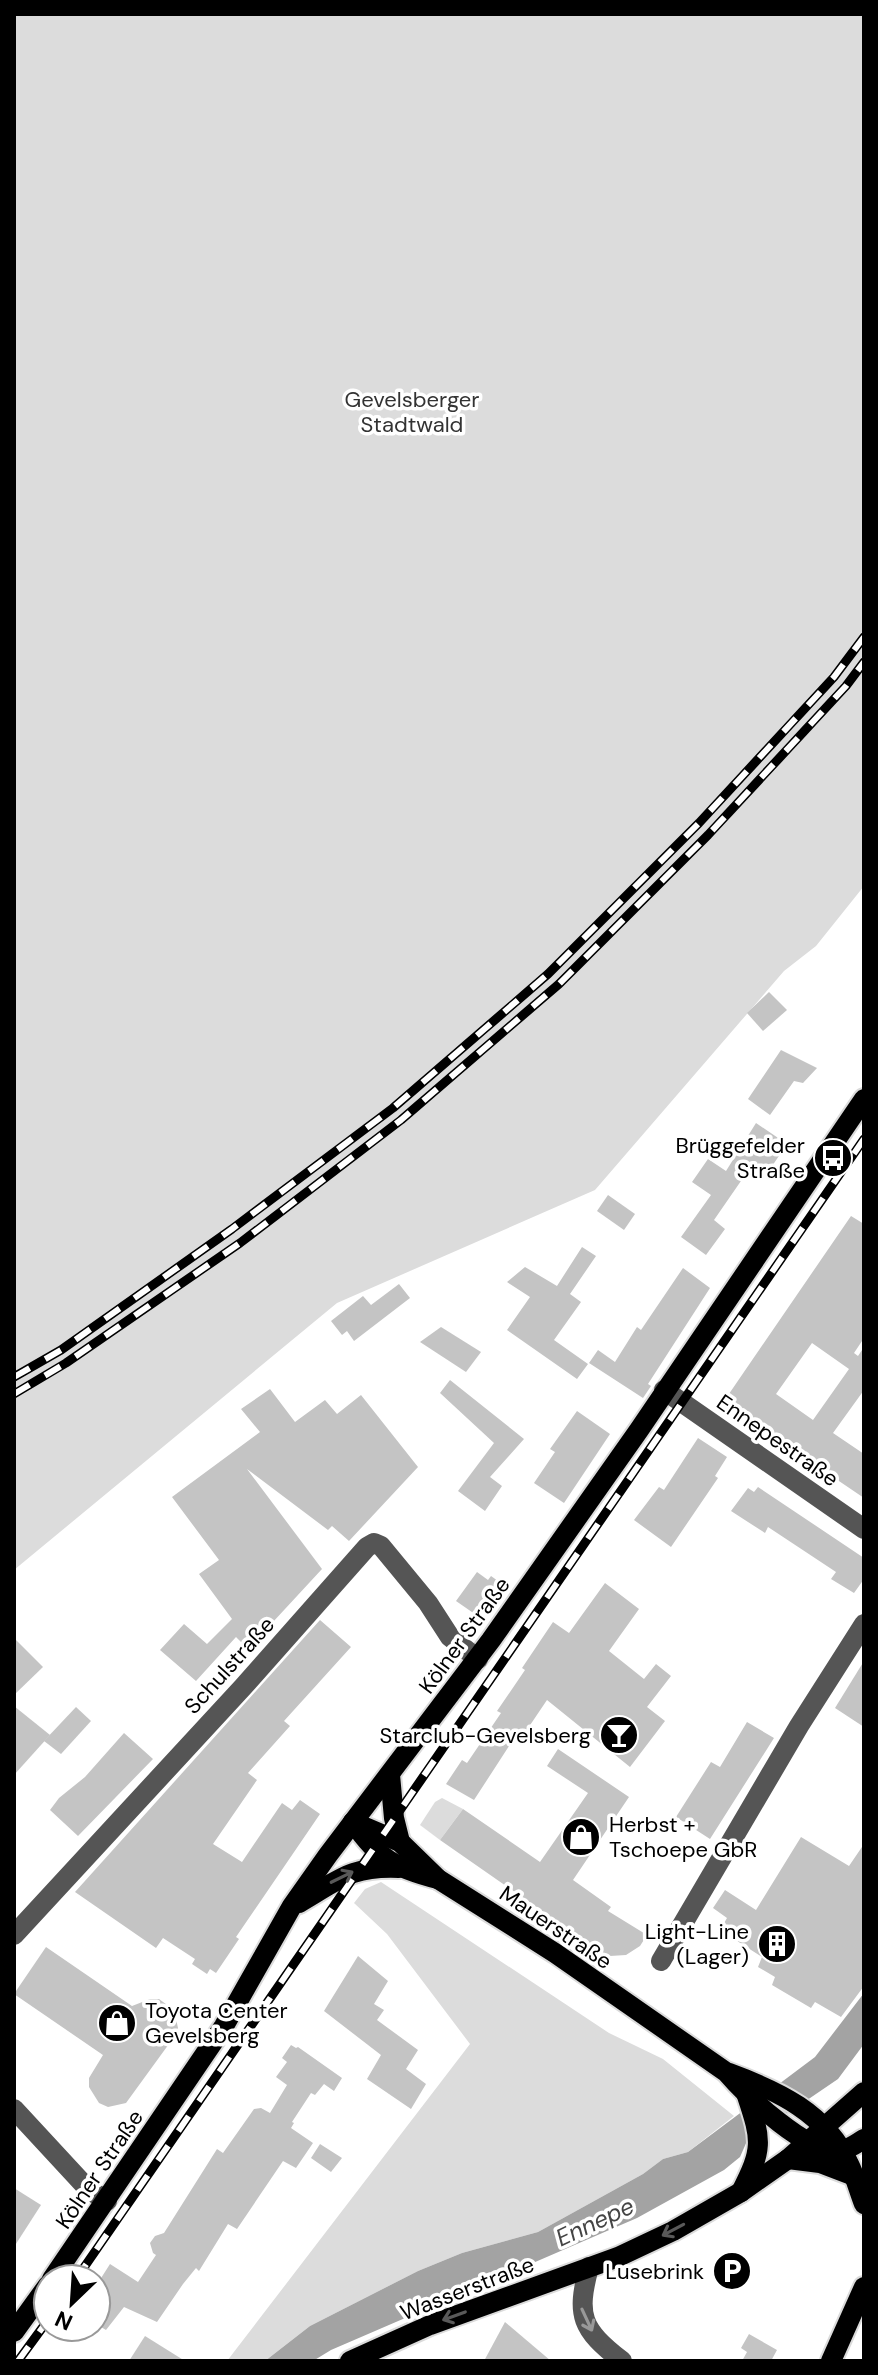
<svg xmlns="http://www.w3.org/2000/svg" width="878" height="2375" viewBox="0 0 878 2375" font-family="'DM Sans',sans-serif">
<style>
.green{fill:#dcdcdc}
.water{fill:#a3a3a3}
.building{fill:#c4c4c4;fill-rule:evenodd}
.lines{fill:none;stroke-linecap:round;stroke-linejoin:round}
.major-casing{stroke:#dbdbdb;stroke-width:24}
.minor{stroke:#555;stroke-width:20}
.major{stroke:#000;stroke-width:20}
.rail-casing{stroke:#000;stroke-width:9}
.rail{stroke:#fff;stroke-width:6;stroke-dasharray:18;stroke-linecap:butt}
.oneway{stroke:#595959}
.oneway2{stroke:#999}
.labels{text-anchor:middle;stroke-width:7;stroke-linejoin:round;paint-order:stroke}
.park-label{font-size:22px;fill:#333;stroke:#fff}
.poi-label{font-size:22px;fill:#000;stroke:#fff;text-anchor:end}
.street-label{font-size:22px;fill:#000;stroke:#fff}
.water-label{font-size:24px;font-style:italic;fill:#444;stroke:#fff}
</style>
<rect width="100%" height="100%" fill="#fff"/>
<g class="green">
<path d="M14,14h850v872l-48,60 -32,25 -189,219 -258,113 -323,267z"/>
<path d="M442,1798l21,11 -23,31 -20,-15 15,-23z"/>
<path d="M381,1882l228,151 54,26 71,57 -46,36 -25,7 -20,15 -105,58 -76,21 -44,18 -108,55 -45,35h-38l243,-317 -83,-110 -33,-31 11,-14z"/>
</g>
<path class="water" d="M864,1993v51l-26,35 -91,62 -7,16 -16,13 -87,48 -306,132 -18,11h-48l45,-35 108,-55 44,-18 76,-21 105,-58 20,-15 25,-7 127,-95z"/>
<g class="building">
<path d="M769,992l18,18 -24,21 -16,-18z"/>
<path d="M781,1050l36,18 -14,15 -9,-2 -24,34 -22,-16z"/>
<path d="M756,1123l31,21 -21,31 -14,-10 -38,55 11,9 -19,26 -25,-18 30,-42 -19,-13 16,-23 18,12z"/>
<path d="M608,1195l27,19 -11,16 -27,-19z"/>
<path d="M851,1216l13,8v114l-10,15 4,3 6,-9v43l-31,43 31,21v44l-112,-76 -3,4 -29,-19zM812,1343l37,26 -36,51 -37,-26z"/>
<path d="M582,1247l14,9 -26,38 11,8 -27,38 34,24 -11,15 -70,-49 23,-33 -23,-15 18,-15 32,19z"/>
<path d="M683,1268l27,20 -62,96 3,2 -8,12 -54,-35 9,-13 17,12 22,-35 4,3z"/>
<path d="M399,1284l11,14 -56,43 -7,-10 -5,4 -11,-14 32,-25 8,9z"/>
<path d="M441,1327l40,25 -15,20 -46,-30z"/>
<path d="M450,1380l74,59 -34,38 12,9 -17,25 -27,-20 36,-48 -54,-50z"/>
<path d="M270,1389l25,33 30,-22 12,14 24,-19 57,72 -69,74 -17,-15 -4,4 -81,-61 75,100 -74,80 -12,-12 -40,44 -36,-31 24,-26 23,20 25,-25 -33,-45 20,-14 -47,-63 88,-65 -19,-23z"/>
<path d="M577,1411l33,23 -46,69 -30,-20 21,-31 -5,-3z"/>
<path d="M698,1438l29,19 -12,19 3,2 -47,69 -37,-27 25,-33 5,3z"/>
<path d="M758,1487l106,71v21l-10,14 -23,-14 5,-7 -68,-45 -3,6 -34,-22 17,-23 6,4z"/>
<path d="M477,1572l11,8 3,-4 14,10 -23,33 -26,-18z"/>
<path d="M605,1583l34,26 -30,42 35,28 12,-15 15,12 -24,31 18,14 -35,46 -83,-67 -29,43 -5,-3 -39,60 -28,-16 16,-24 5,3 34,-50 -4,-2 28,-41 -3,-2 31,-46 16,11z"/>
<path d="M320,1620l31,27 -67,74 6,5 -42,47 9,7 -44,64 29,18 40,-59 10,7 8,-10 20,14 -84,123 3,2 -23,34 -6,-4 -3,5 -15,-10 3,-5 -32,-21 -7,10 -81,-56z"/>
<path d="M14,1638l29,29 -29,28z"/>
<path d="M864,1661v66l-29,-19z"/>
<path d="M14,1706l36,29 -36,40z"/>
<path d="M76,1707l15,14 -30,33 -17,-13z"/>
<path d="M747,1722l27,16 -64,101 -34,-22 35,-55 9,5z"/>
<path d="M124,1733l29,26 -75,77 -28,-26 9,-12 26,-21z"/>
<path d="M558,1749l71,48 -56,83 38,27 -3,4 39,24 -7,11 -14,9 -16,1 -12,-6 -158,-110 23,-31 77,53 48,-69 -41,-27z"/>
<path d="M801,1837l48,29 15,-22v142l-23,31 -26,-15 -4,6 -39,-23 3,-8 -17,-10 4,-10 -42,-27 7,-12 -14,-10 12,-18 31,20z"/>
<path d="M46,1947l86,59 18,-7h9l15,11 4,18 -4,9 -48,66 -18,4 -9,-4 -10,-16v-9l14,-23 -89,-61z"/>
<path d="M358,1956l30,25 -14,23 10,6 -7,10 41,30 -12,19 20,15 -15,25 -44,-30 14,-24 -57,-44z"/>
<path d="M291,2045l5,3 2,-1 44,31 -8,13 -10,-7 -9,11 -4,-2 -19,29 2,1 -3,5 22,15 -17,25 -13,-7 -46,68 -9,-5 -29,47 -3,-3 -13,16 -26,38 -33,-15 -18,23 -10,-6v-38l14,-22 28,18 18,-27 -3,-2 -3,-10 5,-7 9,-3 53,-84 6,4 31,-44 7,-1 9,5 17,-28 -11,-8 11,-15 -5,-4z"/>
<path d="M320,2144l22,14 -11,14 -20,-14z"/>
<path d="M14,2188l27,17 -27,42z"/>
<path d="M505,2322l46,39h-67z"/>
<path d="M749,2334l28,16 -6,11h-29l5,-9 -6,-4z"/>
<path d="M145,2336l40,25h-56z"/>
</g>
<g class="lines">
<g class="major-casing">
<g id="major">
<path d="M390,1775l4,43 6,24"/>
<path d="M353,1822l47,20 38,37 117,74 171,119c20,23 83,85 116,78 8,-1 15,-7 22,-11"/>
<path d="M353,1822c25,37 42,46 85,57"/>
<path d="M299,1903c40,-23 51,-37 100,-35"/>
<path d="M729,2073c49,18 97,40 120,91 6,12 10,27 15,40"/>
<path d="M788,2159l32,4 34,13"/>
<path d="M741,2192c22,-43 21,-51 6,-96"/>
<path d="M52,2279l172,-253 68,-120 36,-51 163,-215 148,-210 225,-331"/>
<path d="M14,2332l34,-47"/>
<path d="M350,2361l80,-36 188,-68 55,-26 68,-39 47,-33 76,-67"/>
<path d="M831,2361l33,-74"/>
</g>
</g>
<g class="minor">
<path d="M664,1390l200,139"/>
<path d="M14,1935l229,-248 124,-140 7,-4 7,3 47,57 22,34 28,22"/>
<path d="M661,1961l138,-235 65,-102"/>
<path d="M14,2109l74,80 19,12"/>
<path d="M589,2267c-13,49 -8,62 33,94"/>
</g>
<use href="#major" class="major"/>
<g class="rail-casing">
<g id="rail">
<path d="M14,1377l47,-27 171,-121 161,-121 155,-134 151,-151 135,-146 30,-40"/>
<path d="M14,1394l52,-31 174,-120 161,-123 158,-136 149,-149 138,-149 18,-24"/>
<path d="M76,2279l788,-1140"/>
<path d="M18,2361l30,-41"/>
</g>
</g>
<use href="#rail" class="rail"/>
</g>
<defs><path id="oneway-shaft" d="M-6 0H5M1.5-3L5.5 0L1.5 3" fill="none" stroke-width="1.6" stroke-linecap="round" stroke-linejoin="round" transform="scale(2)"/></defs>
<g class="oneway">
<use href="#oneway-shaft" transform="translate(342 1877) rotate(-26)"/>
<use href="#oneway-shaft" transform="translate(673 2230) rotate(152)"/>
<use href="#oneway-shaft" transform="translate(454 2316) rotate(160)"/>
</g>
<use class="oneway2" href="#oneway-shaft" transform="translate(587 2320) rotate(65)"/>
<defs>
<g id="bus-disc" transform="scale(2)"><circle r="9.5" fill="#000" stroke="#fff"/><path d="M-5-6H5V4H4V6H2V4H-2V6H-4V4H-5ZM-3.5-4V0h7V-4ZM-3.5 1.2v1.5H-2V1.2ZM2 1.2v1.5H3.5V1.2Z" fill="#fff"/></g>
<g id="bar-disc" transform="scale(2)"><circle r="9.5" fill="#000" stroke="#fff"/><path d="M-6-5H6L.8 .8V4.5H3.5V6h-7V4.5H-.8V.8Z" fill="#fff"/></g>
<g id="shop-disc" transform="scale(2)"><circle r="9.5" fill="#000" stroke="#fff"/><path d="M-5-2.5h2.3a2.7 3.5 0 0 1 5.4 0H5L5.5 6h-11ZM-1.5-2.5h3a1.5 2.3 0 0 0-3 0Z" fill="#fff"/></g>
<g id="building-disc" transform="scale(2)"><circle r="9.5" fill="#000" stroke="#fff"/><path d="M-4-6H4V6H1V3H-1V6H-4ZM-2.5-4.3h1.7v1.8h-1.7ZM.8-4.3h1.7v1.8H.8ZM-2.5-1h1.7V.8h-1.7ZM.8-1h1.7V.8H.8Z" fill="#fff"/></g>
<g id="parking-disc" transform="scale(2)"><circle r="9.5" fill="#000" stroke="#fff"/><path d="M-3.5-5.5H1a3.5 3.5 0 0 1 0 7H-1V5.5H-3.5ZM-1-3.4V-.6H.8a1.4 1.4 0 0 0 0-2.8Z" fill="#fff"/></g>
</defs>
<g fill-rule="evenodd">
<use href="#bus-disc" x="833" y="1158"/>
<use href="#bar-disc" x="619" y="1735"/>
<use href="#shop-disc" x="581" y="1837"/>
<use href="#building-disc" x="777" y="1944"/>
<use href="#shop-disc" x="117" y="2023"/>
<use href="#parking-disc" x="732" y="2271"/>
</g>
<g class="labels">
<g class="park-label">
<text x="412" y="407">Gevelsberger<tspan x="412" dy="25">Stadtwald</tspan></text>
</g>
<g class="poi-label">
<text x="805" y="1153">Brüggefelder<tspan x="805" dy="25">Straße</tspan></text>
<text x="591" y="1743">Starclub-Gevelsberg</text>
<text x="609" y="1832" text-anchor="start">Herbst +<tspan x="609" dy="25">Tschoepe GbR</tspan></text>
<text x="749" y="1939">Light-Line<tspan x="749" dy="25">(Lager)</tspan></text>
<text x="145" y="2018" text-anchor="start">Toyota Center<tspan x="145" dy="25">Gevelsberg</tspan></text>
<text x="704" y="2279">Lusebrink</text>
</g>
<g class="street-label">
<text transform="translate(778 1440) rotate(35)" y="8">Ennepestraße</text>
<text transform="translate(464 1635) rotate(-54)" y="8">Kölner Straße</text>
<text transform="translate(229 1665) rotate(-48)" y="8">Schulstraße</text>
<text transform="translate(556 1927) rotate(34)" y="8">Mauerstraße</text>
<text transform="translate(99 2169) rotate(-56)" y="8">Kölner Straße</text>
<text transform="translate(467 2288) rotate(-21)" y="8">Wasserstraße</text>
</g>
<g class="water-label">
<text transform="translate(595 2222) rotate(-25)" y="8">Ennepe</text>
</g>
</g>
<rect width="878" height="2375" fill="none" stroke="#000000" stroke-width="32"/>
<g transform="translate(72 2303) rotate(205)"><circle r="38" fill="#ffffff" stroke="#999999" stroke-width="2"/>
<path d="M0-6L14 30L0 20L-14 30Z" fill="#000000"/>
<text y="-12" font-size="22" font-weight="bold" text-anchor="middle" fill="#000000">N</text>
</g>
</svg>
